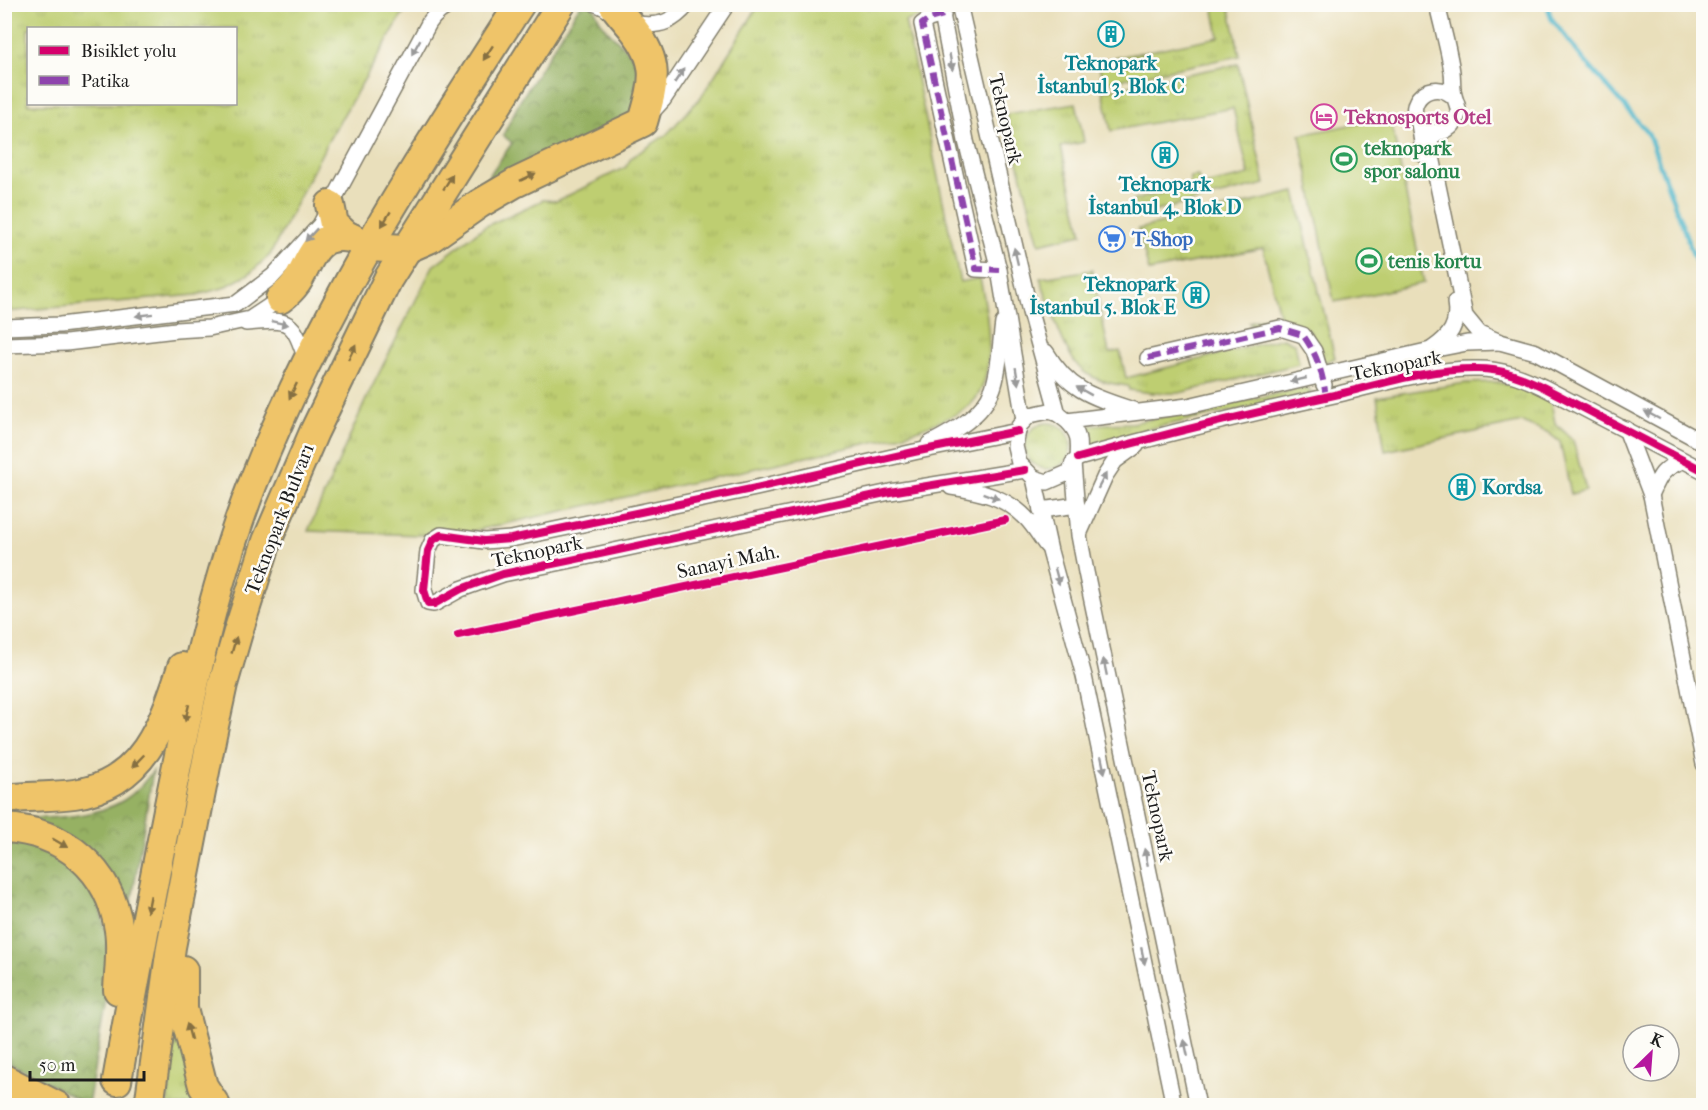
<svg xmlns="http://www.w3.org/2000/svg" width="1708" height="1110" viewBox="0 0 1708 1110" font-family="'IM FELL French Canon',serif">
<style>
.grass{fill:url(#grass-tufts);stroke:#6d7546;stroke-width:1.5;fill-rule:evenodd}
.forest{fill:url(#forest-crowns);stroke:#596640;stroke-width:1.5}
.pitch{fill:#bece71;stroke:#6d7546;stroke-width:1.5}
.lines{fill:none;stroke-linecap:round;stroke-linejoin:round}
.stream{stroke:#4bb5c9;stroke-width:4.5}
.street-casing{stroke:#827e6c;stroke-width:18}
.highway-casing{stroke:#827e6c;stroke-width:32}
.street{stroke:#fff;stroke-width:15}
.highway{stroke:#efc469;stroke-width:28}
.quiet{stroke:#8e44ad;stroke-width:6;stroke-dasharray:12 6;stroke-linecap:butt}
.cycleway-casing{stroke:#fdfcf7;stroke-width:11}
.cycleway{stroke:#d6006c;stroke-width:8}
.oneway{fill:#999}
.oneway2{fill:#867042}
.labels{text-anchor:middle;stroke-width:5;stroke-linejoin:round;paint-order:stroke}
.culture-label{font-size:20px;font-weight:bold;fill:#0d838f;stroke:#fdfcf7}
.hotel-label{font-size:20px;font-weight:bold;fill:#b23c85;stroke:#fdfcf7;text-anchor:start}
.street-label{font-size:20px;fill:#1c1c1c;stroke:#fdfcf7}
.leisure-label{font-size:20px;font-weight:bold;fill:#27864d;stroke:#fdfcf7;text-anchor:start}
.shop-label{font-size:20px;font-weight:bold;fill:#366cbe;stroke:#fdfcf7;text-anchor:start}
</style>
<defs>
<pattern id="grass-tufts" width="24" height="20" patternUnits="userSpaceOnUse" patternTransform="scale(1.5)"><rect width="24" height="20" fill="#bece71"/><path d="M3 7l-1-3M5 7V3M7 7l1-3M15 17l-1-3M17 17v-4M19 17l1-3" fill="none" stroke="#a3b061"/></pattern>
<pattern id="forest-crowns" width="20" height="18" patternUnits="userSpaceOnUse" patternTransform="scale(1.5)"><rect width="20" height="18" fill="#96b163"/><path d="M2 6a3 3 0 1 1 6 0M12 15a3 3 0 1 1 6 0" fill="none" stroke="#7a8f51"/></pattern>
</defs>
<rect width="100%" height="100%" fill="#fdfcf7"/>
<filter id="ink" filterUnits="userSpaceOnUse"><feTurbulence type="fractalNoise" baseFrequency=".0167" numOctaves="2"/><feDisplacementMap in="SourceGraphic" scale="12" xChannelSelector="R" yChannelSelector="G"/><feConvolveMatrix kernelMatrix="1 2 1 2 8 2 1 2 1" color-interpolation-filters="sRGB"/></filter>
<filter id="wash" filterUnits="userSpaceOnUse"><feTurbulence type="fractalNoise" baseFrequency=".008" numOctaves="4" result="noise"/><feDisplacementMap in="SourceGraphic" scale="24" xChannelSelector="R" yChannelSelector="G"/><feGaussianBlur stdDeviation="1.35" result="paint"/><feColorMatrix in="noise" values="0 0 0 0 0 0 0 0 0 0 0 0 0 0 0 0 0 1.4 0 .05"/><feComposite in="paint" operator="in"/></filter>
<g filter="url(#wash)">
<rect width="100%" height="100%" fill="#e9dfbb"/>
<g class="grass">
<path d="M5,4h403v1l-80,136 -58,114 -21,19 -26,14 -27,7 -191,17zM28,28h208v76h-208z"/>
<path d="M759,5h165l2,11 -21,5 55,261 20,-4c8,36 20,107 -15,131 -16,11 -50,21 -69,28l-446,99 -142,-5 59,-134 66,-131 51,-39 59,-27 14,1 69,-34 5,-9 36,-24 34,-37z"/>
<path d="M1213,5h16l11,51 -137,27 -5,-22 121,-24z"/>
<path d="M1238,64l27,120 -130,32 -2,-16 57,-13v-10l8,-1 2,10 49,-11 -16,-67 -122,23 -8,-40z"/>
<path d="M1076,103l8,39 -23,5 21,87 -43,10 -33,-130z"/>
<path d="M1295,192l40,166 -12,5 -13,-32 -17,-9 -14,-1 -27,6 -3,-5 30,-8 -16,-66 -114,23 -11,-42z"/>
<path d="M1092,270l17,83 11,-2 6,27 157,-40 12,6 4,20 -120,29h-27l-23,-3 -1,-4c-15,-2 -28,-4 -41,-12 -23,-14 -37,-71 -47,-96z"/>
<path d="M1498,382l27,7 26,13 4,21 18,17 13,50 -15,4 -11,-52 -13,-10 -25,-10 -137,29 -8,-54 89,-14z"/>
<path d="M1305,388l6,4 -2,3 -162,34 -57,20 -4,-24 46,-2z"/>
<circle cx="1048" cy="446" r="23"/>
<path d="M184,1041l19,64 -36,1 8,-64z"/>
</g>
<g class="forest">
<path d="M580,5h13l6,14 7,10 24,24 5,6 3,9 3,21 -11,27 -155,80 37,-53 -9,-8 17,-34z"/>
<path d="M153,771l-25,153 -7,-17 -110,-88c36,-2 81,1 113,-19 12,-7 21,-19 29,-29z"/>
<path d="M5,842l33,4 36,22 22,27 11,39v60l-19,111 -83,-45z"/>
</g>
<path class="pitch" d="M1390,117l34,166 -90,19 -34,-167z"/>
<g class="lines">
<path class="stream" d="M1547,4l4,14 32,41 65,74 56,151"/>
</g>
</g>
<g filter="url(#ink)">
<g class="lines">
<g class="street-casing">
<g id="street">
<path d="M596,4c10,3 19,11 29,16 4,3 8,3 13,4 23,3 36,-3 50,-20"/>
<path d="M940,4l26,137 33,129 25,150"/>
<path d="M959,4l71,308 28,102"/>
<path d="M1437,4c5,23 12,46 15,68 1,8 0,16 2,23 1,6 5,11 4,18 -1,9 -8,17 -17,19 -8,1 -16,-2 -21,-8 -18,-21 12,-48 34,-27"/>
<path d="M943,15l-14,4 -7,5 54,245 23,1"/>
<path d="M651,113l12,-13 64,-96"/>
<path d="M1419,123l5,32"/>
<path d="M1437,132l-6,7 -1,8 35,169 14,17 21,9 36,10 168,91"/>
<path d="M246,323c46,-4 46,-4 61,39"/>
<path d="M4,327l56,-2 176,-21 37,-28 47,-51 109,-202c6,-9 13,-15 24,-19"/>
<path d="M4,345l62,-2 110,-13 33,-2 41,-9 30,-20"/>
<path d="M1432,349c18,-12 27,-24 23,-47"/>
<path d="M1046,352c23,39 47,45 87,58"/>
<path d="M1148,358l132,-30 23,7 11,16 10,34"/>
<path d="M1067,421c13,13 12,20 11,37l-5,5 -3,9 -23,10 -13,-4 -15,-15 -4,-17 4,-20 11,-11 19,-4 9,3 9,7 121,-15 243,-56 36,-7 33,-1"/>
<path d="M1626,429l25,66 53,269"/>
<path d="M1018,431l-104,21 -158,36 -245,51 -27,2 -43,-6 -8,5 -5,11 -4,39 4,13 6,1 27,-15 42,-15 64,-13 323,-69 135,-22"/>
<path d="M929,444c25,-13 54,-28 64,-56 7,-20 7,-44 10,-65"/>
<path d="M1078,458c86,-24 173,-45 261,-64 45,-11 93,-26 139,-25 24,0 44,8 65,18l161,84"/>
<path d="M1073,463l6,72 7,37 112,534"/>
<path d="M1034,478l16,73 34,125 90,430"/>
<path d="M951,487c28,4 55,10 75,31 8,8 14,19 21,28"/>
<path d="M1651,495c9,-20 11,-26 31,-34"/>
<path d="M1041,510l36,-5"/>
<path d="M1080,532l25,-56 10,-15 21,-15"/>
</g>
</g>
<g class="highway-casing">
<g id="highway">
<path d="M330,205l4,19 12,11 23,12 37,2 23,-10 50,-35 36,-21 128,-61c11,-39 18,-58 -9,-92 -7,-9 -15,-17 -21,-26"/>
<path d="M280,299c7,-5 12,-10 17,-17 10,-15 16,-40 35,-44 7,-2 13,-1 20,0"/>
<path d="M4,799c24,-3 47,-2 70,-5 69,-9 89,-69 108,-127"/>
<path d="M4,828c60,3 106,41 115,102 3,19 0,40 -1,60"/>
<path d="M183,970v39l20,77 13,20"/>
<path d="M4,1079l53,27"/>
<path d="M117,1081c14,-81 29,-161 45,-241 24,-120 46,-242 91,-357 67,-170 167,-326 267,-479"/>
<path d="M4,1104l2,2"/>
<path d="M149,1106l22,-159 41,-212 11,-51 15,-52 29,-91 47,-109 74,-153 173,-275"/>
</g>
</g>
<use href="#street" class="street"/>
<use href="#highway" class="highway"/>
<g class="quiet">
<path d="M943,15l-14,4 -7,5 54,245 23,1"/>
<path d="M1148,358l132,-30 23,7c15,21 19,37 23,61"/>
</g>
<g class="cycleway-casing">
<g id="cycleway">
<path d="M1018,431l-104,21 -158,36 -245,51 -27,2 -43,-6 -8,5 -5,11 -4,39 4,13 6,1 27,-15 42,-15 64,-13 323,-69 135,-22"/>
<path d="M1078,458c86,-24 173,-45 261,-64 45,-11 93,-26 139,-25 24,0 44,8 65,18l161,84"/>
<path d="M458,635l547,-115"/>
</g>
</g>
<use href="#cycleway" class="cycleway"/>
</g>
<defs><path id="oneway-solid" d="M-6-.8H1V-3.2L6.5 0L1 3.2V.8H-6Z" transform="scale(1.5)"/></defs>
<g class="oneway">
<use href="#oneway-solid" transform="translate(416 47) rotate(119)"/>
<use href="#oneway-solid" transform="translate(951 62) rotate(80)"/>
<use href="#oneway-solid" transform="translate(679 76) rotate(-56)"/>
<use href="#oneway-solid" transform="translate(311 235) rotate(133)"/>
<use href="#oneway-solid" transform="translate(1016 256) rotate(-103)"/>
<use href="#oneway-solid" transform="translate(144 315) rotate(173)"/>
<use href="#oneway-solid" transform="translate(280 323) rotate(12)"/>
<use href="#oneway-solid" transform="translate(1017 376) rotate(81)"/>
<use href="#oneway-solid" transform="translate(1298 380) rotate(167)"/>
<use href="#oneway-solid" transform="translate(1084 391) rotate(-151)"/>
<use href="#oneway-solid" transform="translate(1652 415) rotate(-152)"/>
<use href="#oneway-solid" transform="translate(1102 481) rotate(-62)"/>
<use href="#oneway-solid" transform="translate(991 496) rotate(21)"/>
<use href="#oneway-solid" transform="translate(1057 576) rotate(75)"/>
<use href="#oneway-solid" transform="translate(1105 667) rotate(-102)"/>
<use href="#oneway-solid" transform="translate(1103 765) rotate(78)"/>
<use href="#oneway-solid" transform="translate(1146 857) rotate(-102)"/>
<use href="#oneway-solid" transform="translate(1143 956) rotate(78)"/>
<use href="#oneway-solid" transform="translate(1186 1048) rotate(-102)"/>
</g>
<g class="oneway2">
<use href="#oneway-solid" transform="translate(488 53) rotate(123)"/>
<use href="#oneway-solid" transform="translate(528 177) rotate(-26)"/>
<use href="#oneway-solid" transform="translate(448 182) rotate(-58)"/>
<use href="#oneway-solid" transform="translate(386 219) rotate(121)"/>
<use href="#oneway-solid" transform="translate(352 352) rotate(-64)"/>
<use href="#oneway-solid" transform="translate(293 391) rotate(116)"/>
<use href="#oneway-solid" transform="translate(234 645) rotate(-74)"/>
<use href="#oneway-solid" transform="translate(187 713) rotate(103)"/>
<use href="#oneway-solid" transform="translate(138 761) rotate(134)"/>
<use href="#oneway-solid" transform="translate(60 843) rotate(30)"/>
<use href="#oneway-solid" transform="translate(149 904) rotate(101)"/>
<use href="#oneway-solid" transform="translate(189 1032) rotate(-105)"/>
</g>
</g>
<defs>
<g id="building-ring" transform="scale(1.35)"><circle r="9.5" fill="#fdfcf7" stroke="#0f9aa8" stroke-width="1.5"/><path d="M-4-6H4V6H1V3H-1V6H-4ZM-2.5-4.3h1.7v1.8h-1.7ZM.8-4.3h1.7v1.8H.8ZM-2.5-1h1.7V.8h-1.7ZM.8-1h1.7V.8H.8Z" fill="#0f9aa8"/></g>
<g id="hotel-ring" transform="scale(1.35)"><circle r="9.5" fill="#fdfcf7" stroke="#d1479c" stroke-width="1.5"/><path d="M-6-4.5h1.5V1H6V5H4.5V3h-9V5H-6ZM-4 0a1.8 1.8 0 1 1 3.6 0ZM.5 0V-2.5h3Q6-2.5 6 0Z" fill="#d1479c"/></g>
<g id="stadium-ring" transform="scale(1.35)"><circle r="9.5" fill="#fdfcf7" stroke="#2e9e5b" stroke-width="1.5"/><path d="M0-5a6.5 5 0 1 0 0 10a6.5 5 0 1 0 0-10ZM-3.5-1.8h7v3.6h-7Z" fill="#2e9e5b"/></g>
<g id="supermarket-ring" transform="scale(1.35)"><circle r="9.5" fill="#fdfcf7" stroke="#3f7fe0" stroke-width="1.5"/><path d="M-6-5.5h2.5l.6 2H6L4.5 2H-2.5L-4.4-4H-6ZM-1.5 3.2a1.3 1.3 0 1 0 .1 0ZM3 3.2a1.3 1.3 0 1 0 .1 0Z" fill="#3f7fe0"/></g>
</defs>
<g fill-rule="evenodd">
<use href="#building-ring" x="1111" y="34"/>
<use href="#hotel-ring" x="1324" y="117"/>
<use href="#building-ring" x="1165" y="155"/>
<use href="#stadium-ring" x="1344" y="159"/>
<use href="#supermarket-ring" x="1112" y="239"/>
<use href="#stadium-ring" x="1369" y="261"/>
<use href="#building-ring" x="1196" y="295"/>
<use href="#building-ring" x="1462" y="487"/>
</g>
<g class="labels">
<g class="culture-label">
<text x="1111" y="70">Teknopark<tspan x="1111" dy="23">İstanbul 3. Blok C</tspan></text>
<text x="1165" y="191">Teknopark<tspan x="1165" dy="23">İstanbul 4. Blok D</tspan></text>
<text x="1176" y="291" text-anchor="end">Teknopark<tspan x="1176" dy="23">İstanbul 5. Blok E</tspan></text>
<text x="1482" y="494" text-anchor="start">Kordsa</text>
</g>
<g class="hotel-label">
<text x="1344" y="124">Teknosports Otel</text>
</g>
<g class="street-label">
<text transform="translate(1006 119) rotate(77)" y="7">Teknopark</text>
<text transform="translate(1396 365) rotate(-11)" y="7">Teknopark</text>
<text transform="translate(279 519) rotate(-69)" y="7">Teknopark Bulvarı</text>
<text transform="translate(537 551) rotate(-12)" y="7">Teknopark</text>
<text transform="translate(728 561) rotate(-12)" y="7">Sanayi Mah.</text>
<text transform="translate(1158 816) rotate(78)" y="7">Teknopark</text>
</g>
<g class="leisure-label">
<text x="1364" y="155">teknopark<tspan x="1364" dy="23">spor salonu</tspan></text>
<text x="1388" y="268">tenis kortu</text>
</g>
<g class="shop-label">
<text x="1132" y="246">T-Shop</text>
</g>
</g>
<rect width="1708" height="1110" fill="none" stroke="#fdfcf7" stroke-width="24"/>
<rect x="27" y="27" width="210" height="78" fill="#fdfcf7" stroke="#a3a29f" stroke-width="1.5"/>
<rect x="39" y="46" width="30" height="9" fill="#d6006c" stroke="#a3a29f" stroke-width="1.5"/>
<text x="81" y="57" font-size="18" fill="#1c1c1c">Bisiklet yolu</text>
<rect x="39" y="76" width="30" height="9" fill="#8e44ad" stroke="#a3a29f" stroke-width="1.5"/>
<text x="81" y="87" font-size="18" fill="#1c1c1c">Patika</text>
<g transform="translate(1651 1053) rotate(25)"><circle r="28" fill="#fdfcf7" stroke="#a3a29f" stroke-width="1.5"/>
<path d="M0-4.5L10 22L0 15L-10 22Z" fill="#b5179e"/>
<text y="-9" font-size="16" font-weight="bold" text-anchor="middle" fill="#1c1c1c">K</text>
</g>
<path d="M30 1071v9h114v-9" fill="none" stroke="#1c1c1c" stroke-width="3"/>
<text x="39" y="1071" font-size="18" fill="#1c1c1c" stroke="#fdfcf7" stroke-width="4.5" paint-order="stroke">50 m</text>
</svg>
